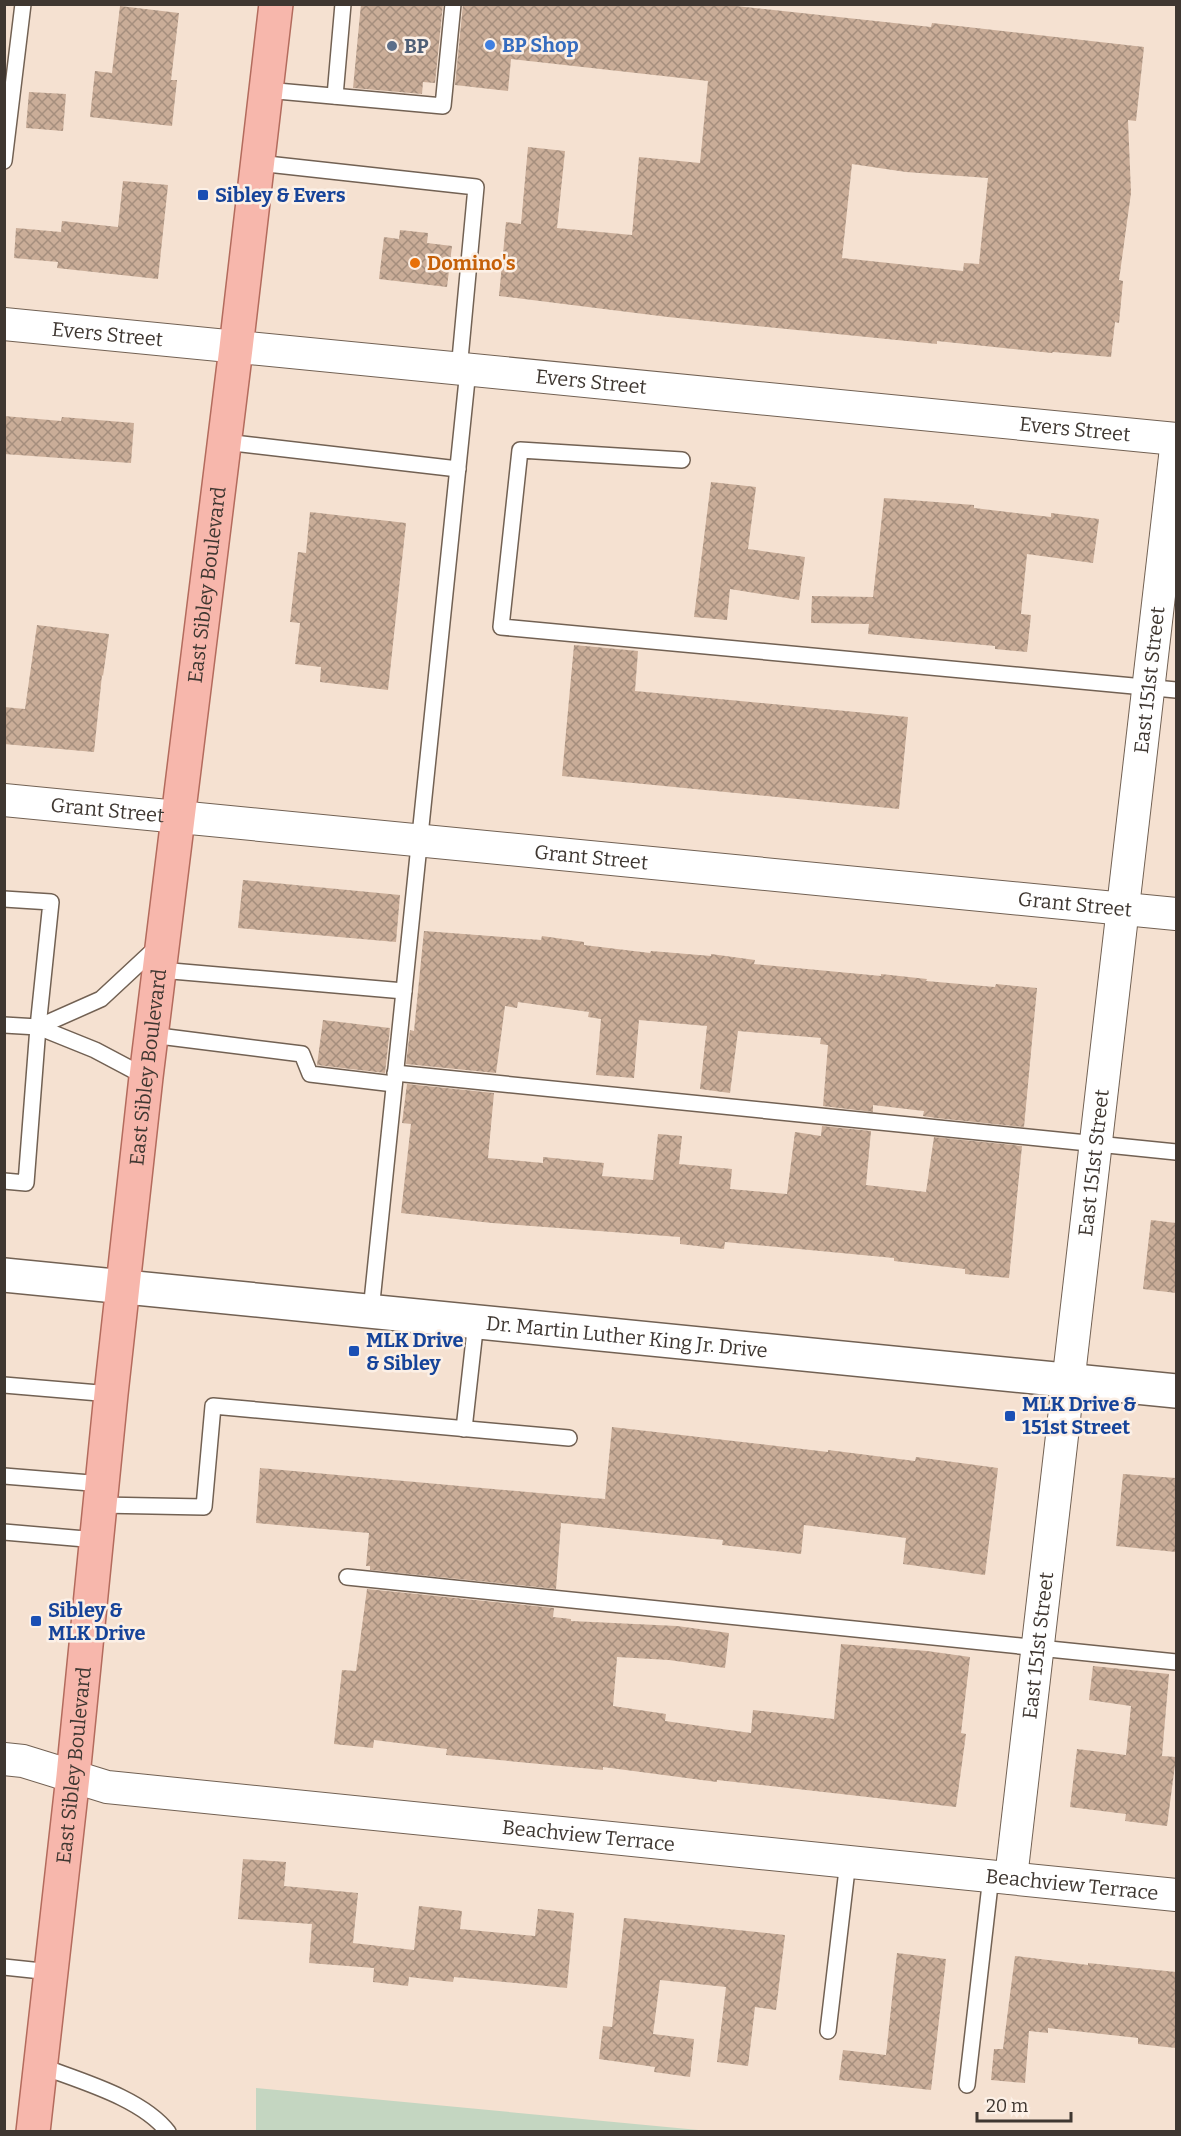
<svg xmlns="http://www.w3.org/2000/svg" width="1181" height="2136" viewBox="0 0 1181 2136" font-family="Bitter,serif">
<style>
.grass{fill:#c4d6c1}
.building{fill:url(#building-cross-hatch);fill-rule:evenodd}
.lines{fill:none;stroke-linecap:round;stroke-linejoin:round}
.service-casing{stroke:#726153;stroke-width:18}
.minor-casing{stroke:#726153;stroke-width:34}
.tertiary-casing{stroke:#726153;stroke-width:36}
.primary-casing{stroke:#b36b5d;stroke-width:36}
.service{stroke:#fff;stroke-width:15}
.minor{stroke:#fff;stroke-width:32}
.tertiary{stroke:#fff;stroke-width:33}
.primary{stroke:#f7b7ac;stroke-width:33}
.shop-dot{fill:#3f7fe0;stroke:#fcf0e6;stroke-width:2}
.service-dot{fill:#5c6f8a;stroke:#fcf0e6;stroke-width:2}
.transit-dot{fill:#1a4fb4;stroke:#fcf0e6;stroke-width:2}
.food-dot{fill:#e8710a;stroke:#fcf0e6;stroke-width:2}
.labels{text-anchor:middle;stroke-width:5;stroke-linejoin:round;paint-order:stroke}
.shop-label{font-size:20px;font-weight:bold;fill:#366cbe;stroke:#fcf0e6;text-anchor:start}
.service-label{font-size:20px;font-weight:bold;fill:#4e5e75;stroke:#fcf0e6;text-anchor:start}
.transit-label{font-size:20px;font-weight:bold;fill:#164399;stroke:#fcf0e6;text-anchor:start}
.food-label{font-size:20px;font-weight:bold;fill:#c56008;stroke:#fcf0e6;text-anchor:start}
.street-label{font-size:20px;fill:#3f3731;stroke:#fcf0e6}
</style>
<defs>
<pattern id="building-cross-hatch" width="8" height="8" patternUnits="userSpaceOnUse" patternTransform="scale(1.5)"><rect width="8" height="8" fill="#caad98"/><path d="M0 0l8 8M0 8l8-8" fill="none" stroke="#a58e7d"/></pattern>
</defs>
<rect width="100%" height="100%" fill="#f5e1d1"/>
<path class="grass" d="M256,2088l453,43h-453z"/>
<g class="building">
<path d="M361,4h82l-8,79 -12,-1 -1,12 -69,-6z"/>
<path d="M463,4h254l214,23 1,-4 212,24 -8,74 -8,-1 3,73 -12,87 4,1 -4,42 -4,-1 -4,35 -58,-5 -1,1 -115,-12v3l-40,-4 -229,-23 -169,-21 7,-74 15,2 7,-77 37,4 -8,77 75,7 7,-78 61,6 8,-82 -197,-22 -3,32 -53,-6zM852,164l54,8 82,6 -9,86 -15,-1 -1,8 -121,-13z"/>
<path d="M120,6l59,7 -8,67h6l-5,46 -82,-9 5,-46 17,2z"/>
<path d="M29,92l37,2 -3,37 -37,-3z"/>
<path d="M123,181l45,4 -10,94 -101,-11 1,-6 -44,-4 2,-30 45,4 1,-11 56,6z"/>
<path d="M400,230l28,3 -1,10 25,3 -5,41 -68,-8 5,-42 15,2z"/>
<path d="M4,416l57,5 1,-4 72,6 -3,40 -127,-9z"/>
<path d="M711,482l45,5 -8,62 57,8 -6,43 -69,-11 -3,31 -33,-3z"/>
<path d="M884,498l90,7v3l77,9v-4l48,6 -6,44 -66,-9 -6,60 10,1 -4,37 -32,-3v-3l-127,-12 1,-10 -58,-1 1,-27 61,1z"/>
<path d="M310,512l96,11 -18,167 -68,-8 1,-15 -26,-3 5,-41 -10,-1 8,-70 8,1z"/>
<path d="M37,625l72,9 -6,42 -1,-1 -8,77 -90,-8v-37l21,2z"/>
<path d="M574,645l64,6 -3,40 273,26 -9,92 -337,-33z"/>
<path d="M243,880l157,15 -4,47 -158,-14z"/>
<path d="M424,931l117,9 1,-4 42,6v3l66,8 1,-2 60,5v-2l44,6 -1,4 127,12v-2l46,5 -1,2 69,6 1,-3 41,4 -13,139 -88,-9 -13,-2 1,-5 -51,-6v7l-50,-6 5,-61 -8,-1 1,-6 -83,-7 -8,62 -30,-4 7,-63 -68,-6 -5,58 -38,-3 5,-56 -13,-2 1,-5 -71,-10 -1,6 -12,-2 -9,67 -90,-9 4,-34 4,1z"/>
<path d="M323,1020l67,8 -5,45 -68,-8z"/>
<path d="M407,1084l87,9 -6,65 55,5v-6l61,6 -2,13 51,4 5,-46 24,2 -3,28 53,5 -2,20 57,5 8,-62 26,4 1,-10 49,5 -5,54 60,7 8,-55 88,9 -13,132 -44,-4v-5l-71,-8v-3l-169,-16 -1,7 -44,-5v-7l-188,-14 -91,-10 10,-89 -9,-1z"/>
<path d="M1151,1220l25,3v70l-33,-4z"/>
<path d="M612,1427l216,25v-2l87,11 1,-4 82,11 -13,107 -82,-11 3,-26 -102,-13 -3,29 -79,-9 1,-5 -162,-17 -5,66 -186,-19v-4h-4l3,-33 -113,-10 4,-55 345,31z"/>
<path d="M1123,1474l53,4v74l-60,-6z"/>
<path d="M367,1589l187,19 -1,9 18,2v2l106,5 52,7 -4,35 -56,-8 -52,-3 -4,49 53,8 -1,7 86,12 2,-23 81,9 7,-75 86,7 43,6 -9,76 5,1 -10,73 -239,-27v2l-114,-15v3l-157,-15 1,-6 -73,-9 -1,8 -39,-4 8,-74 14,1z"/>
<path d="M1093,1666l76,8 -7,82 14,1 -9,69 -42,-5 1,-7 -56,-7 7,-58 49,6 5,-49 -42,-6z"/>
<path d="M243,1859l43,3 -2,24 74,7 -5,50 61,7 5,-44 43,5 -2,18 75,7 3,-27 36,4 -7,75 -113,-11 -1,5 -44,-5 -1,9 -35,-4 1,-14 -65,-5 3,-39 -74,-5z"/>
<path d="M624,1918l161,17 -9,75 -21,-3 -7,59 -31,-4 9,-75 -66,-7 -7,54 41,5 -4,38 -36,-5 1,-5 -56,-8 4,-33 9,1z"/>
<path d="M897,1953l49,6 -15,131 -92,-10 4,-30 43,5z"/>
<path d="M1015,1956l73,9v-2l88,9v76l-38,-4v-6l-90,-10v5l-19,-2 -4,52 -34,-3 3,-31h9z"/>
</g>
<g class="lines">
<g class="service-casing">
<g id="service">
<path d="M266,90l177,16 10,-102"/>
<path d="M335,96l8,-92"/>
<path d="M4,161l19,-157"/>
<path d="M258,163l218,24 -17,183"/>
<path d="M225,442l233,27"/>
<path d="M682,460l-162,-10 -19,177 675,63"/>
<path d="M4,899l47,3 -13,125 -12,156 -22,-2"/>
<path d="M160,970l244,21"/>
<path d="M4,1025l34,2 57,23 51,27"/>
<path d="M38,1027l63,-28 57,-53"/>
<path d="M151,1035l151,19 8,20 84,10"/>
<path d="M395,1073l781,79"/>
<path d="M371,1311l97,-941"/>
<path d="M4,1385l107,9"/>
<path d="M464,1429l12,-108"/>
<path d="M4,1476l99,8"/>
<path d="M100,1505l104,2 9,-101 356,32"/>
<path d="M4,1532l93,8"/>
<path d="M347,1577l829,85"/>
<path d="M4,1967l47,5"/>
<path d="M828,2031l20,-170"/>
<path d="M41,2066c39,15 101,32 127,66"/>
<path d="M967,2085l24,-209"/>
</g>
</g>
<g class="minor-casing">
<g id="minor">
<path id="s1" d="M4,324l1172,115"/>
<path id="s2" d="M4,800l1172,114"/>
<path id="s3" d="M4,1759l19,2 84,26 1069,108"/>
<path id="s4" d="M1011,1878l165,-1430"/>
</g>
</g>
<g class="tertiary-casing">
<g id="tertiary">
<path id="s5" d="M4,1275l1172,116"/>
</g>
</g>
<g class="primary-casing">
<g id="primary">
<path id="s6" d="M33,2132l40,-356 38,-382 35,-317 90,-729 40,-344"/>
</g>
</g>
<use href="#service" class="service"/>
<use href="#minor" class="minor"/>
<use href="#tertiary" class="tertiary"/>
<use href="#primary" class="primary"/>
</g>
<circle class="shop-dot" cx="490" cy="45" r="6"/>
<circle class="service-dot" cx="392" cy="46" r="6"/>
<g class="transit-dot">
<rect x="197" y="189" width="12" height="12" rx="3"/>
<rect x="348" y="1345" width="12" height="12" rx="3"/>
<rect x="1004" y="1410" width="12" height="12" rx="3"/>
<rect x="30" y="1615" width="12" height="12" rx="3"/>
</g>
<circle class="food-dot" cx="415" cy="263" r="6"/>
<g class="labels">
<g class="shop-label">
<text x="502" y="52">BP Shop</text>
</g>
<g class="service-label">
<text x="404" y="53">BP</text>
</g>
<g class="transit-label">
<text x="215" y="202">Sibley &amp; Evers</text>
<text x="366" y="1347">MLK Drive<tspan x="366" dy="23">&amp; Sibley</tspan></text>
<text x="1022" y="1411">MLK Drive &amp;<tspan x="1022" dy="23">151st Street</tspan></text>
<text x="48" y="1617">Sibley &amp;<tspan x="48" dy="23">MLK Drive</tspan></text>
</g>
<g class="food-label">
<text x="427" y="270">Domino's</text>
</g>
<g class="street-label">
<text dy="7" stroke="none"><textPath href="#s1" startOffset="104">Evers Street</textPath></text>
<text dy="7" stroke="none"><textPath href="#s1" startOffset="590">Evers Street</textPath></text>
<text dy="7" stroke="none"><textPath href="#s1" startOffset="1076">Evers Street</textPath></text>
<text dy="7" stroke="none"><textPath href="#s6" startOffset="1557">East Sibley Boulevard</textPath></text>
<text dy="7" stroke="none"><textPath href="#s4" startOffset="1206">East 151st Street</textPath></text>
<text dy="7" stroke="none"><textPath href="#s2" startOffset="104">Grant Street</textPath></text>
<text dy="7" stroke="none"><textPath href="#s2" startOffset="590">Grant Street</textPath></text>
<text dy="7" stroke="none"><textPath href="#s2" startOffset="1076">Grant Street</textPath></text>
<text dy="7" stroke="none"><textPath href="#s6" startOffset="1071">East Sibley Boulevard</textPath></text>
<text dy="7" stroke="none"><textPath href="#s4" startOffset="720">East 151st Street</textPath></text>
<text dy="7" stroke="none"><textPath href="#s5" startOffset="626">Dr. Martin Luther King Jr. Drive</textPath></text>
<text dy="7" stroke="none"><textPath href="#s4" startOffset="234">East 151st Street</textPath></text>
<text dy="7" stroke="none"><textPath href="#s6" startOffset="369">East Sibley Boulevard</textPath></text>
<text dy="7" stroke="none"><textPath href="#s3" startOffset="591">Beachview Terrace</textPath></text>
<text dy="7" stroke="none"><textPath href="#s3" startOffset="1077">Beachview Terrace</textPath></text>
</g>
</g>
<rect width="1181" height="2136" fill="none" stroke="#3f3731" stroke-width="12"/>
<path d="M977 2112v9h94v-9" fill="none" stroke="#3f3731" stroke-width="3"/>
<text x="986" y="2112" font-size="18" fill="#3f3731" stroke="#fcf0e6" stroke-width="4.5" paint-order="stroke">20 m</text>
</svg>
